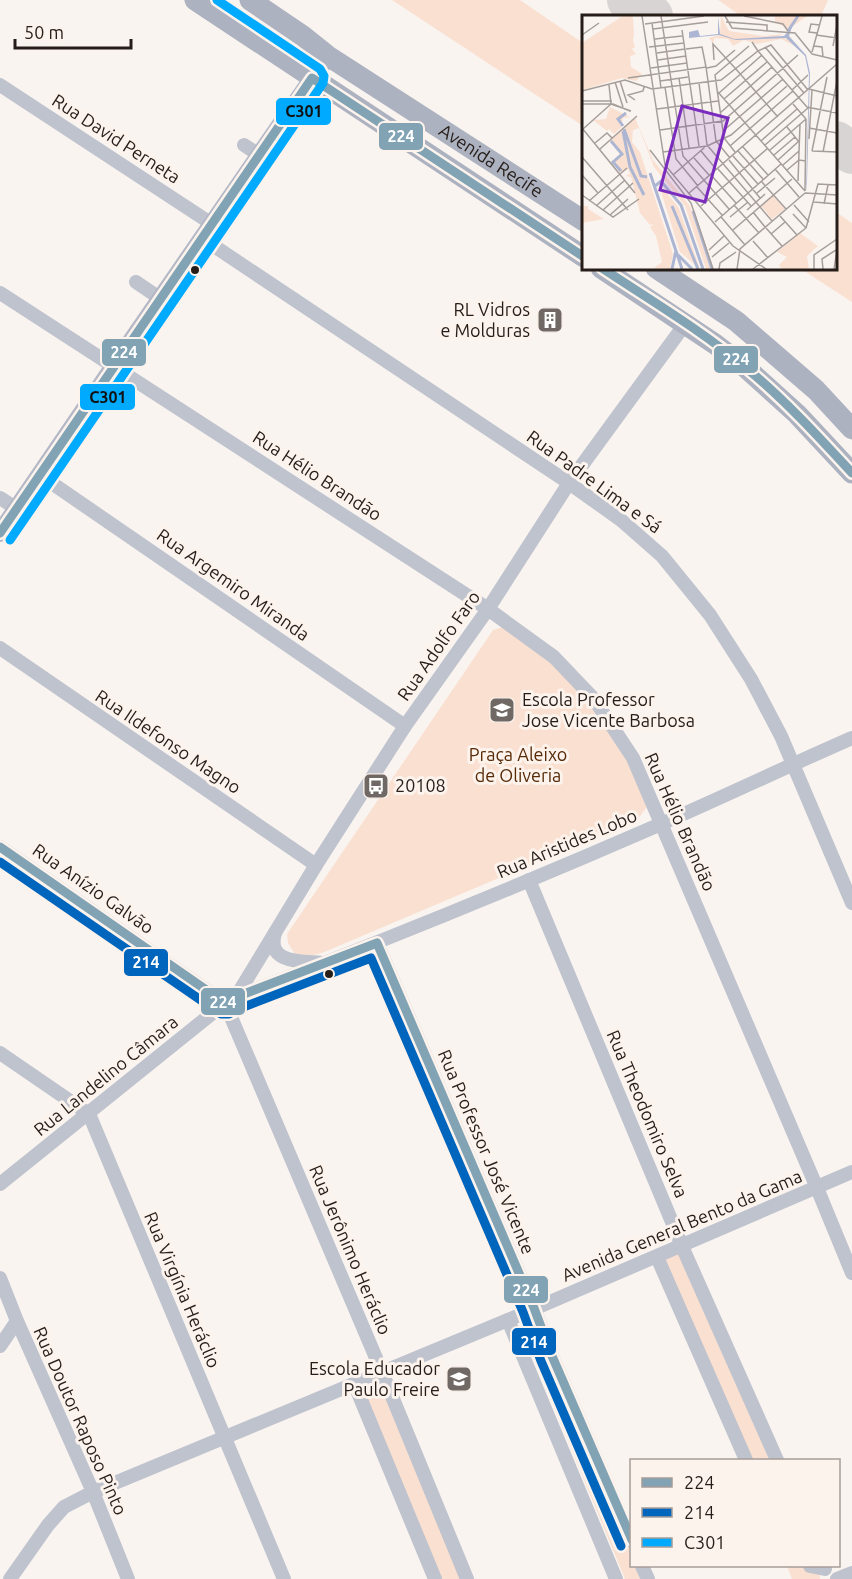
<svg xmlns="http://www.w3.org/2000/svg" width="852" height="1579" viewBox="0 0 852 1579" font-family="Ubuntu,sans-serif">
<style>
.green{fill:#fae0d1}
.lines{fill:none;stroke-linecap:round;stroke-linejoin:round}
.taxiway{stroke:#d7d4d3;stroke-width:42}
.street{stroke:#bfc3ce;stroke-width:14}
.secondary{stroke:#b4b8c6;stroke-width:18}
.primary{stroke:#adb2c0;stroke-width:21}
.bus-1-casing{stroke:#fdf3ed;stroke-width:14}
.bus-2-casing{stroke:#fdf3ed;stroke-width:14}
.bus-3-casing{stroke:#fdf3ed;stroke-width:14}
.bus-1{stroke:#81a3b4;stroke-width:9}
.bus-2{stroke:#0065bd;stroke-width:9}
.bus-3{stroke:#0af;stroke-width:9}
.bus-dot{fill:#261d18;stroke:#fdf3ed;stroke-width:2}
.labels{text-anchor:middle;stroke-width:6;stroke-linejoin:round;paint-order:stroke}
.street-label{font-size:18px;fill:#261d18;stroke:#fdf3ed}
.poi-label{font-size:18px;fill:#261d18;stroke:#fdf3ed;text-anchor:end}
.park-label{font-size:18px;fill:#582b08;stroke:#fdf3ed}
.inset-river{fill:none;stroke:#acb6d3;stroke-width:3}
.inset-road{fill:none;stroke:#a59e9a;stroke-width:1.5}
.view{fill:#7b2cbf;fill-opacity:0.15;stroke:#7b2cbf;stroke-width:3}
.inset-edge{fill:none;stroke:#261d18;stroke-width:3}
.line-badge{stroke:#fdf3ed;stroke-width:2}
.badge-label{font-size:16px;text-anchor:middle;font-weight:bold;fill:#fff}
.pale-badge-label{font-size:16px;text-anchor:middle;font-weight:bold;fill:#111}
</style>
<rect width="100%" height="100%" fill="#faf4f0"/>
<g class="green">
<path d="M392,0h128l63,43v83z"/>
<path d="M718,0h110l-7,16h-80z"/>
<path d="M836,212l16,11v79l-51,-33 35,-1z"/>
<path d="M503,627l48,32 39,40 32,52 25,49 -1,8 -8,11 -316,134 -18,4 -8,-1 -8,-13 -1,-9 206,-304z"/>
<path d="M681,1253l94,207h-27l-87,-199z"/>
<path d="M535,1329l96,222 1,15h6l6,13h-19l-101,-244z"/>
<path d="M378,1377l84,202h-21l-84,-192z"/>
<path d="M787,1566h14l18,7 1,6h-28z"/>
</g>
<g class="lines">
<g class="taxiway">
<path d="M628,0l24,16"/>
<path d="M836,142l16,11"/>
</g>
<g class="street">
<path d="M0,85l212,139"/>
<path d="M244,145l15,10"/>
<path d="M202,238l367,245 52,37 41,36 48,59 41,64 30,57 71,167"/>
<path d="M136,282l25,17"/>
<path d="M0,293l488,316 66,48 40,42 39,59 184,430 35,85"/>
<path d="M40,475l365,251"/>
<path d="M0,498l17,11"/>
<path d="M0,648l316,217"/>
<path d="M0,847l225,156"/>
<path d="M529,880l156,373 92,207"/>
<path d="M275,933c-9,31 27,28 47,30"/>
<path d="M377,943l157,365 18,48 80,185"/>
<path d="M236,997l80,-132 89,-139 83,-117 81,-126 116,-159"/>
<path d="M225,1003l157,369 85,207"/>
<path d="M0,1053l89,61 195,465"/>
<path d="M0,1184l225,-181 11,-6c143,-54 285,-112 425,-173 64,-28 127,-58 191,-86"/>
<path d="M657,1257l89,203"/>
<path d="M0,1278l17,43 76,171 35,87"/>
<path d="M508,1320l108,259"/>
<path d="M0,1346l17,-25"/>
<path d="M354,1383l81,196"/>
<path d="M642,1566l6,13"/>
<path d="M810,1566l15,3"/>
<path d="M10,1579l38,-54 16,-18 29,-15 415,-172 344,-148"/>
<path d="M837,1579l15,-6"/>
</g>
<path class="secondary" d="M0,533l114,-167 214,-310"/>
<g class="primary">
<path d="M195,0l389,257"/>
<path id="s1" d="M250,0l53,36 25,20 256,165"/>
<path d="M601,268l114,76 30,23 52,47 55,59"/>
<path d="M656,268l80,53 80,69 36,39"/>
</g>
<g class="bus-1-casing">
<g id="bus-1">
<path d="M602,268c48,32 99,62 143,99 39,32 73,69 107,106"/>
<path d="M0,533l312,-455 272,179"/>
<path d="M0,847l225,156 11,-6 141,-54 157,365 18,48 80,184"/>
</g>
</g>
<g class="bus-2-casing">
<path id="bus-2" d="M0,862l221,152h8l12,-6 130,-50 152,354 18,49 80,185"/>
</g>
<g class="bus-3-casing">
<path id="bus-3" d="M10,540l313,-457 1,-7 -4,-7 -103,-69"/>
</g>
<use href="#bus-1" class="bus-1"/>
<use href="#bus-2" class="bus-2"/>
<use href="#bus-3" class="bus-3"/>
</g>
<defs>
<g id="building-square" transform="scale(1.35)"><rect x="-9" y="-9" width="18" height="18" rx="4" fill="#706864" stroke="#fdf3ed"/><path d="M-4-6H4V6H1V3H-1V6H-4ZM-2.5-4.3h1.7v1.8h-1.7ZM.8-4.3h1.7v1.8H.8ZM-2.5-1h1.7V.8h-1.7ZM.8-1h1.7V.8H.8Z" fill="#fff"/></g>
<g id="school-square" transform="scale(1.35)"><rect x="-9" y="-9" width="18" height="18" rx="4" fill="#706864" stroke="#fdf3ed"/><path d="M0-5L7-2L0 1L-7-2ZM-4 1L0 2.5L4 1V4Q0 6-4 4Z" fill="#fff"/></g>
<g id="bus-square" transform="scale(1.35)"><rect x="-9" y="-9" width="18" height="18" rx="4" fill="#706864" stroke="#fdf3ed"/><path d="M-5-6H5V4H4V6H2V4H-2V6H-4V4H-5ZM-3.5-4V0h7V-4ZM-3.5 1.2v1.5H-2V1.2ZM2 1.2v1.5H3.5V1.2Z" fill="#fff"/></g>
</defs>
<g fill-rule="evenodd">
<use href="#building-square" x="550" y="320"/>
<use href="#school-square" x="502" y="710"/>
<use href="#bus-square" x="376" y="786"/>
<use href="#school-square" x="459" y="1379"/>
</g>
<g class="bus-dot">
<circle cx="195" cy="270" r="5"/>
<circle cx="329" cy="974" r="5"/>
</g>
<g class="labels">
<g class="street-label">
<text transform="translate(116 139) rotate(33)" y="6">Rua David Perneta</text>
<text dy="6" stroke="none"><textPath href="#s1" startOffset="290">Avenida Recife</textPath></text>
<text transform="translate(317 476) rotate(33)" y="6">Rua Hélio Brandão</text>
<text transform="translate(594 482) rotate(36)" y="6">Rua Padre Lima e Sá</text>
<text transform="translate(233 585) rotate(35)" y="6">Rua Argemiro Miranda</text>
<text transform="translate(439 646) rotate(-55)" y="6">Rua Adolfo Faro</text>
<text transform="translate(168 742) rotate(34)" y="6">Rua Ildefonso Magno</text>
<text transform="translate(680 822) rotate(66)" y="6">Rua Hélio Brandão</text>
<text transform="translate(567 844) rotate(-23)" y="6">Rua Aristides Lobo</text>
<text transform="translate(93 889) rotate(35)" y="6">Rua Anízio Galvão</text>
<text transform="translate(106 1076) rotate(-39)" y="6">Rua Landelino Câmara</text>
<text transform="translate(647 1114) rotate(67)" y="6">Rua Theodomiro Selva</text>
<text transform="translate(486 1152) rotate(67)" y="6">Rua Professor José Vicente</text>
<text transform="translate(682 1226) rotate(-23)" y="6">Avenida General Bento da Gama</text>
<text transform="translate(350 1250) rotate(67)" y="6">Rua Jerônimo Heráclio</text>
<text transform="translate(182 1290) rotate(67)" y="6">Rua Virgínia Heráclio</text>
<text transform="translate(80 1421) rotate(66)" y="6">Rua Doutor Raposo Pinto</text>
</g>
<g class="poi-label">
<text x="530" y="316">RL Vidros<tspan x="530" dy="21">e Molduras</tspan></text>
<text x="522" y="706" text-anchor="start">Escola Professor<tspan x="522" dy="21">Jose Vicente Barbosa</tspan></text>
<text x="395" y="792" text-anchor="start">20108</text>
<text x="440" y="1375">Escola Educador<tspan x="440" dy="21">Paulo Freire</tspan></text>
</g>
<g class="park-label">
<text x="518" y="761">Praça Aleixo<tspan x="518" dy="21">de Oliveria</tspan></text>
</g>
</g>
<g transform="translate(582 15)">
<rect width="255" height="255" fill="#faf4f0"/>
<path d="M50,1l1,2 1,17 -1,5 2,7 -3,2 4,5 -6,2 1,11 11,7 -6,7 -14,-3 -40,12v-47l39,-26zM139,1l8,15 35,5 19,-2 -6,3 11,2 9,8 -16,-8 -24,5 -13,-4 -11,6 -5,-7 -13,-1 -2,5 -4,-5 11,-3zM193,1h32l-18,13 -14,-7zM28,92l20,10 -7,1 -1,6 -4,-2 4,5 -8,7 -5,-5 8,-7 -10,9 -14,-11 13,-1zM53,103l18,42 37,46 21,63h-5l-21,-63 -31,-39 -15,-39 -6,2 -1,12 8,10 33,102 -3,15 -16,-1 8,-6 -6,-26 -6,-9 4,-3 -4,1 -10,-12 -9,-36 -6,-1 5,-2 -2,-5 -8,4 -9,-11 10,-8 -11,-13zM82,174l15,19 21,61 -20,-17 -19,-60zM191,181l12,13 -13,10 -11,-13zM0,191h6v3l16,10 -22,4zM218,218l18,13 -11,10 2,13h-27l-3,-4 8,-8 -10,-5z" fill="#fae0d1"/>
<path d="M136,1l2,18 15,5 49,-3 8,-9 -3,9 17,19 4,18 -3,109 -1,10 3,-117 -4,-19 -19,-18 -50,2 -17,-5 -30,3v-6l9,-2 2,6 18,-2z" fill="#acb6d3"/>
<path class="inset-river" d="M206,16l10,-15M41,111l-5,-7 8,-6M42,114l17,47 6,1M41,116l7,36 14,28M29,126l11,13 -9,8 8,9M68,158l32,96M73,171l6,-5 20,24 22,64M90,191l26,63M111,196l19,58M94,238l16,16M90,254l4,-19"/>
<path class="inset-road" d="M60,1l23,149 68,81 33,23M79,1l22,140 46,53M143,1l7,12 63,5 17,21M162,1l39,8 5,7M144,7l41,3v6M70,8l9,65M63,9l59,-8M71,14l55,-7M100,15l17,116M235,18l-8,-1 2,-8 9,1M0,20l17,-12M234,20l21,3M73,24l27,-3M170,27l6,9 13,-6 37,45M232,31l8,1 1,10M251,31l4,-21M67,32l35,-4M183,32l39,46M104,34l16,-2 4,20M230,37l10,-36M75,38l28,-4M230,39l25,6M76,45l28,-4M132,45l-1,-16 22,24M69,53l36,-5M125,53l9,-2 19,-16M153,53l43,49M46,63l78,-11 2,14M97,63l10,70M38,66l7,22M78,66l28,-4M126,66l8,60 14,17M33,67l8,25M117,68l8,62M83,72l11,72 22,27M227,74l28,7M210,75l16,-15M0,76l43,-11 27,9 69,-9 37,-29 49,56 30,6M135,76l88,100M137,78l43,-38M142,84l43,-37M53,85l-7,-5 15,-4 1,-4M0,86h30M0,89h31l17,7M29,89l20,7M211,89l13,15M75,94l61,-8M138,98l52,-46M205,112l12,15M0,113l53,65M227,113l28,5M1,114l28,-25 -2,-19M78,115l63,-9 75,-66M141,116l60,-52M227,124l3,-49M179,126l36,-32M13,128l12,-10 5,5M125,130l65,76M183,130l43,-37M148,131l63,-55M161,132l25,28M18,134l37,-33M68,135l41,53 22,66M188,135l36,-31M119,136l15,18M156,136l25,28M230,136l15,-74M230,136l25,1M81,137l44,-6 24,-11 56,-49M153,137l-11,-14 -9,-63 34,-29M241,137l14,-71M192,140l21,-18M151,141l25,28M0,142l46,53M112,143l15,17M147,145l31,38M196,145l21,-19M201,150l16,-14M136,154l33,37M193,154l24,28M205,155l12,-10 7,1M0,160l16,18M91,160l32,-28M129,160l25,28M179,166l25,28M216,166l2,-57M115,172l25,28M223,176l1,-72M175,178l18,-15M223,178l32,2M106,179l149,-130M0,180l31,22 26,-18M7,186l38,-33M232,187l23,2M242,189l4,-19M152,190l25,28M212,190l15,17M14,191l29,-26M119,191l67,-58M21,195l30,-27M165,195l18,-16M171,197l12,15M211,199l13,14M28,200l18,-16M198,201l17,19M139,202l24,28M148,202l18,-15M133,207l66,-58M184,213l16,18M224,213l12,-44 19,1M151,215l59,-51M189,219l14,-12M171,226l15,17M127,235l15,-14M130,242l17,-14M137,254l1,-6 16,-11M155,254l3,-20 65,-56M171,254l53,-41M232,254v-14l23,-16M241,254l-1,-10 14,-9M252,254l3,-19"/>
<path class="view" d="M100,91l46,12 -23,84 -45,-12z"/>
<rect width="255" height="255" class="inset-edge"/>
</g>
<g class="line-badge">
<rect x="275" y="97" width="57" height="29" rx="6" fill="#0af"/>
<rect x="378" y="122" width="46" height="29" rx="6" fill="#81a3b4"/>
<rect x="101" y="338" width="46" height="29" rx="6" fill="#81a3b4"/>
<rect x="713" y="345" width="46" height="29" rx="6" fill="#81a3b4"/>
<rect x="79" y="383" width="57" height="28" rx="6" fill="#0af"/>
<rect x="123" y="948" width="46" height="29" rx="6" fill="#0065bd"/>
<rect x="200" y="987" width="46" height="29" rx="6" fill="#81a3b4"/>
<rect x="503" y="1275" width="46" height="29" rx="6" fill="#81a3b4"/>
<rect x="511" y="1327" width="46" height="29" rx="6" fill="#0065bd"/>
</g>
<g class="badge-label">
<text x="401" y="142">224</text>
<text x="124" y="358">224</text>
<text x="736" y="365">224</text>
<text x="146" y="968">214</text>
<text x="223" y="1008">224</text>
<text x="526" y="1296">224</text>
<text x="534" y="1348">214</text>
</g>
<g class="pale-badge-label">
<text x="304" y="117">C301</text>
<text x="108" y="403">C301</text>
</g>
<rect x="630" y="1459" width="210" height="108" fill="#fdf3ed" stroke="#a79d98" stroke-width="1.5"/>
<rect x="642" y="1478" width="30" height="9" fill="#81a3b4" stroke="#a79d98" stroke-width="1.5"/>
<text x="684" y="1489" font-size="18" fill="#261d18">224</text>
<rect x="642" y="1508" width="30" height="9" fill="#0065bd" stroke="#a79d98" stroke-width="1.5"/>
<text x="684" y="1519" font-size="18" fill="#261d18">214</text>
<rect x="642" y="1538" width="30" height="9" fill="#00aaff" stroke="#a79d98" stroke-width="1.5"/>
<text x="684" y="1549" font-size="18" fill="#261d18">C301</text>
<path d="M15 39v9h116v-9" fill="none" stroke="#261d18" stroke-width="3"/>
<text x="24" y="39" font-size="18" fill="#261d18" stroke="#fdf3ed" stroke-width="4.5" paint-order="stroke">50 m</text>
</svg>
